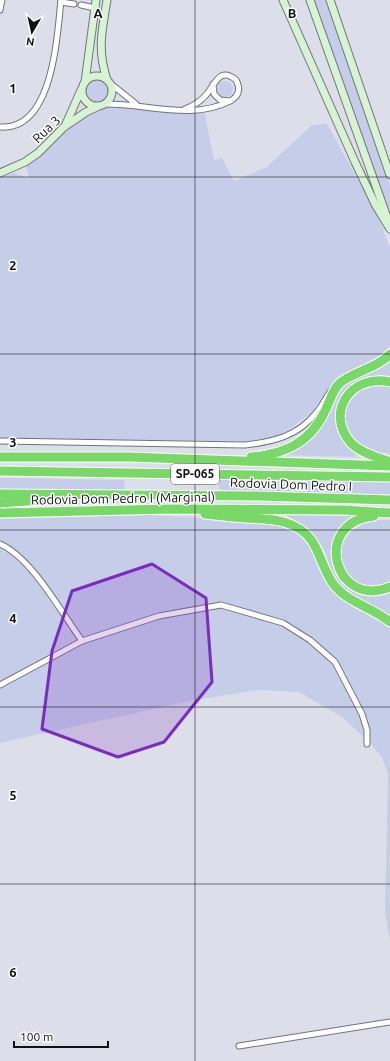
<svg xmlns="http://www.w3.org/2000/svg" width="390" height="1061" viewBox="0 0 390 1061" font-family="Ubuntu,sans-serif">
<style>
.green{fill:#c5cde9}
.lines{fill:none;stroke-linecap:round;stroke-linejoin:round}
.street-casing{stroke:#71737c;stroke-width:7}
.secondary-casing{stroke:#71737c;stroke-width:9}
.highway-casing{stroke:#fff;stroke-width:11}
.street{stroke:#fff;stroke-width:5}
.secondary{stroke:#d7f3d2;stroke-width:7}
.highway{stroke:#79d868;stroke-width:9}
.marked{fill:#7b2cbf;fill-opacity:0.2;stroke:#7b2cbf;stroke-width:3;stroke-linejoin:round}
.grid{fill:none;stroke:#101115;stroke-width:1;stroke-opacity:0.55}
.labels{text-anchor:middle;stroke-width:3;stroke-linejoin:round;paint-order:stroke}
.shield{fill:#fff;stroke:#58585b;stroke-width:1}
.shield-label{font-size:12px;font-weight:bold;fill:#101115}
.street-label{font-size:13px;fill:#101115;stroke:#fff}
.grid-label{font-size:13px;text-anchor:middle;font-weight:bold;fill:#101115;stroke:#fff;stroke-width:3;stroke-linejoin:round;paint-order:stroke}
</style>
<rect width="100%" height="100%" fill="#dcdfe9"/>
<g class="green">
<path d="M312,0h16l62,186v31z"/>
<circle cx="97" cy="91" r="13"/>
<circle cx="225" cy="89" r="8"/>
<path d="M116,104l88,6 10,50 8,-2 12,23 33,-14 45,-42 15,-1 51,92 12,32v97l-5,7 -15,10 -13,5 -22,13 -25,34 -18,13 -16,10 -30,4 -246,-3v-260l14,-5 15,5 -4,-16 37,-33 37,-23z"/>
<path d="M390,358v19c-48,-11 -73,45 -33,76l-1,4 -74,-2 21,-11 36,-57z"/>
<path d="M370,385h16l4,3v66c-8,-2 -18,-2 -25,-5 -14,-6 -26,-30 -19,-45 5,-10 14,-14 24,-19z"/>
<path d="M0,478l124,2 1,10 -125,-1z"/>
<path d="M220,479l170,3v14l-169,-5 -3,-8z"/>
<path d="M149,515l136,8 22,13 24,45 59,41v319l-5,-28 3,-138 -6,-18 -11,-13 -29,-27 -43,-25 -41,-2 -69,11 -189,42v-224z"/>
<path d="M286,515l68,1c-16,11 -28,36 -18,56 3,4 7,8 10,12l44,7v25c-16,-10 -36,-17 -50,-31 -10,-10 -9,-20 -15,-33 -8,-18 -22,-27 -39,-37z"/>
<path d="M373,520h17v61c-32,22 -65,-26 -42,-47 6,-6 17,-11 25,-14z"/>
</g>
<g class="lines">
<g class="street-casing">
<g id="street">
<path d="M61,2l13,2"/>
<path d="M81,5l14,3"/>
<path d="M0,10l2,-10"/>
<path d="M111,84l25,20"/>
<path d="M104,104c41,-1 88,17 126,-3"/>
<path d="M185,109c8,-3 15,-7 21,-14 9,-10 13,-29 30,-15 5,9 3,16 -6,21l-10,-1 -6,-6 -1,-10"/>
<path d="M0,127c53,4 57,-90 61,-127"/>
<path d="M0,441l245,4c28,-3 53,-9 71,-32 6,-6 9,-14 14,-21"/>
<path d="M0,544c32,14 61,68 82,97"/>
<path d="M0,685l82,-44 77,-25 62,-11 62,18 27,17 25,22 27,52 5,16v14"/>
<path d="M239,1046l151,-24"/>
</g>
</g>
<g class="secondary-casing">
<g id="secondary">
<path d="M283,0l72,162 21,44 14,23"/>
<path d="M310,0l78,220"/>
<path d="M330,0l60,175"/>
<circle cx="97" cy="91" r="15"/>
<path d="M107,80c-10,-31 -5,-49 0,-80"/>
<path d="M85,82l11,-82"/>
<path d="M66,124l15,-34"/>
<path d="M0,173l25,-11 13,-9 26,-26 22,-15 13,-6"/>
</g>
</g>
<g class="highway-casing">
<g id="highway">
<path d="M390,382c-38,-9 -66,30 -39,61 10,10 26,14 39,19"/>
<path d="M0,457h129l261,9"/>
<path d="M251,457c34,-3 59,-14 74,-46 5,-9 7,-21 15,-28 14,-12 36,-14 50,-29"/>
<path d="M0,471l390,6"/>
<path d="M0,494l258,2 132,4"/>
<path d="M0,503l54,-4"/>
<path d="M0,513l170,-4 174,1 46,3"/>
<path d="M205,514c9,1 18,2 28,3 27,3 61,-2 79,24 9,14 12,31 22,44 13,17 39,23 56,37"/>
<path d="M374,516c-63,6 -40,94 16,71"/>
</g>
</g>
<use href="#street" class="street"/>
<use href="#secondary" class="secondary"/>
<use href="#highway" class="highway"/>
</g>
<path class="marked" d="M152,564l54,34 6,84 -48,60 -46,15 -76,-28 10,-78 20,-60z"/>
<path class="grid" d="M195,0v1061M0,177h390M0,354h390M0,530h390M0,707h390M0,884h390"/>
<g class="labels">
<rect class="shield" x="171" y="464" width="48" height="20" rx="3"/>
<g class="shield-label">
<text x="195" y="478">SP-065</text>
</g>
<g class="street-label">
<text transform="translate(46 129) rotate(-44)" y="5">Rua 3</text>
<text transform="translate(291 484) rotate(2)" y="5">Rodovia Dom Pedro I</text>
<text transform="translate(123 498) rotate(-1)" y="5">Rodovia Dom Pedro I (Marginal)</text>
</g>
</g>
<g class="grid-label">
<text x="98" y="18">A</text>
<text x="292" y="18">B</text>
<text x="13" y="93">1</text>
<text x="13" y="270">2</text>
<text x="13" y="447">3</text>
<text x="13" y="623">4</text>
<text x="13" y="800">5</text>
<text x="13" y="977">6</text>
</g>
<g transform="translate(32 32) rotate(189)" stroke="#ffffff" stroke-width="3" paint-order="stroke">
<path d="M0-3L7 15L0 10L-7 15Z" fill="#101115"/>
<text y="-6" font-size="11" font-weight="bold" text-anchor="middle" fill="#101115">N</text>
</g>
<path d="M14 1041v6h94v-6" fill="none" stroke="#101115" stroke-width="2"/>
<text x="20" y="1041" font-size="12" fill="#101115" stroke="#ffffff" stroke-width="3" paint-order="stroke">100 m</text>
</svg>
